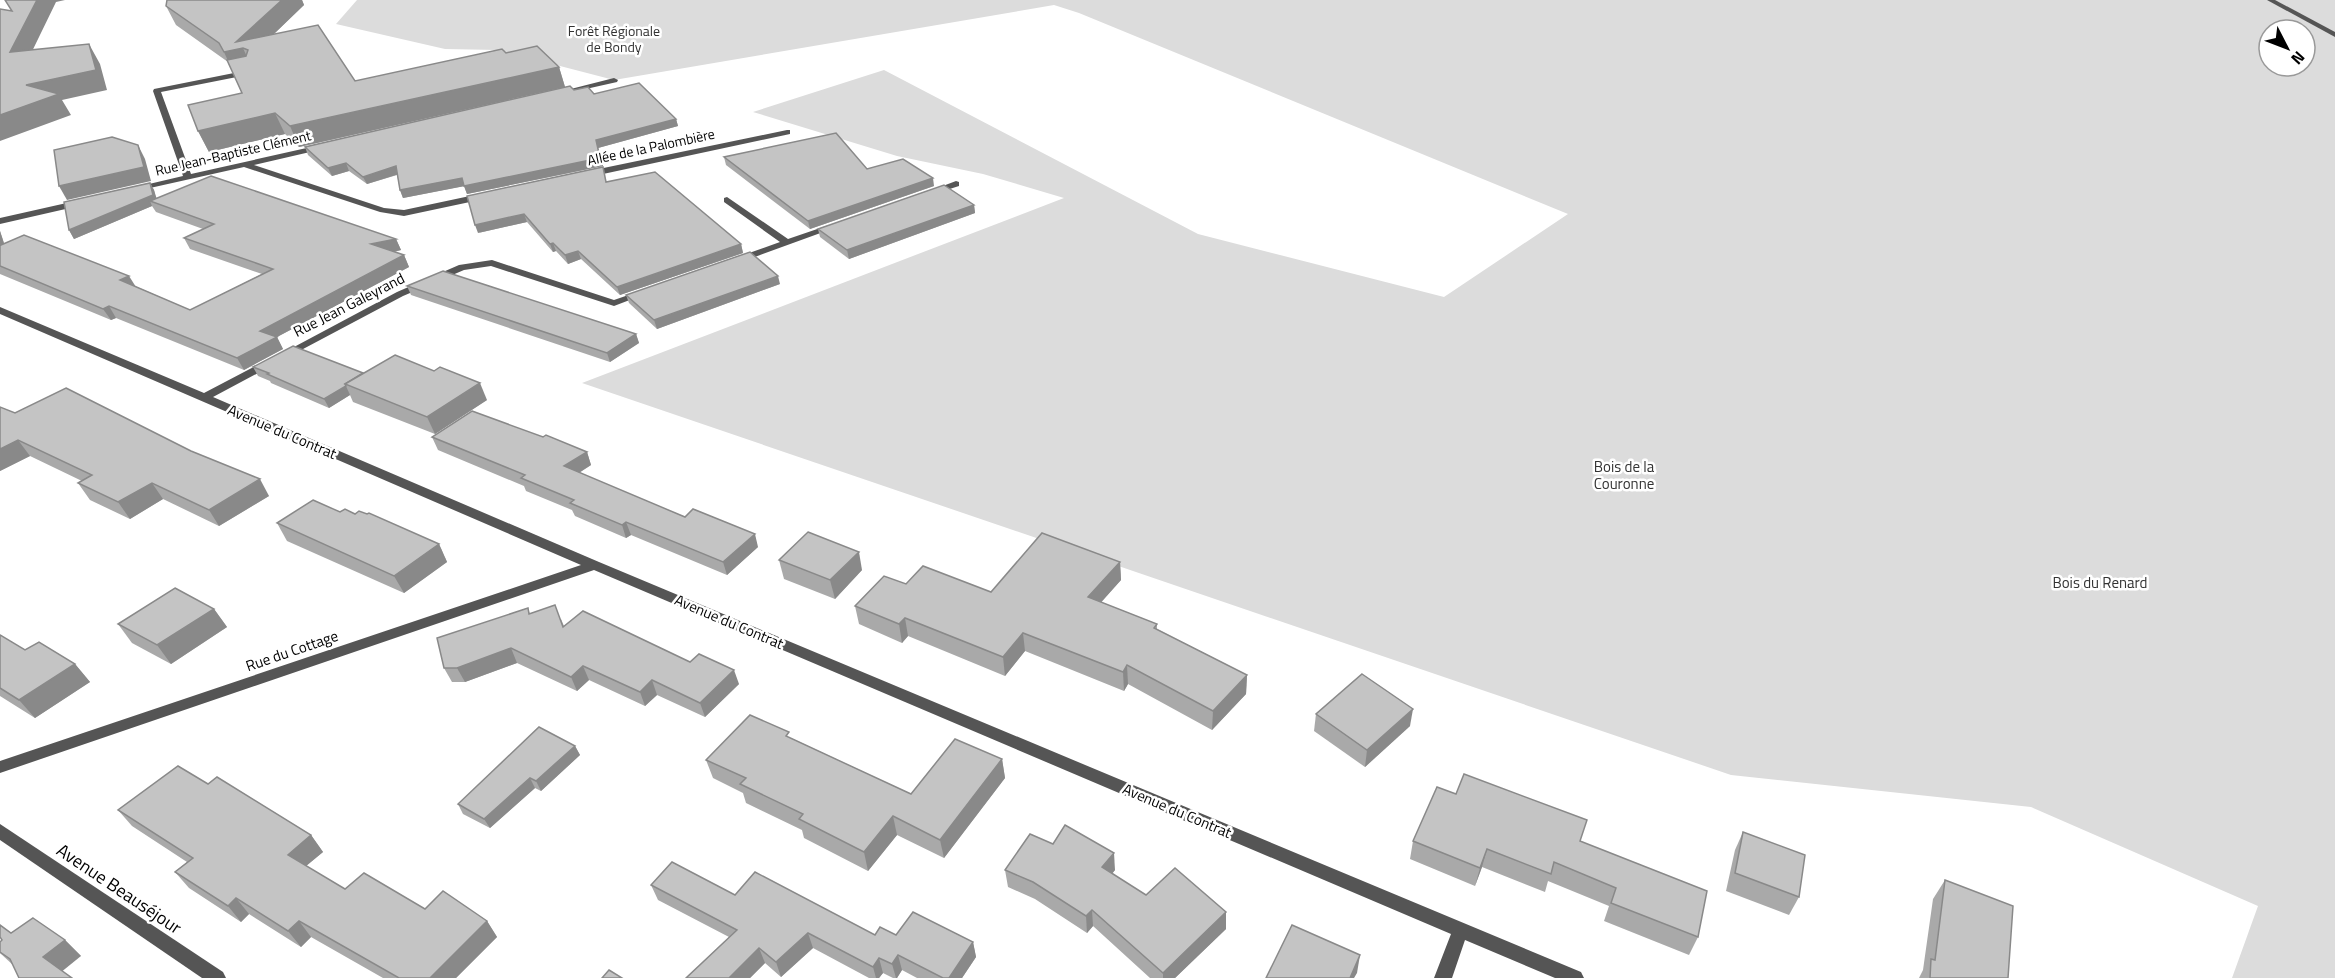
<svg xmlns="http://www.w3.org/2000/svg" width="2335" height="978" viewBox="0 0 2335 978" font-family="'Titillium Web',sans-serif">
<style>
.green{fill:#dcdcdc;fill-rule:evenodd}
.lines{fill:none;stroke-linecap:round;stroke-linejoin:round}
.minor{fill:#555;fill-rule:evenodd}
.tertiary{fill:#555;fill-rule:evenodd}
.wall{fill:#a9a9a9}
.shaded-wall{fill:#898989}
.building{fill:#c4c4c4;stroke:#898989;stroke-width:1.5}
.labels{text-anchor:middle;stroke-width:5;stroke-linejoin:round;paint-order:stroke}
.far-park-label{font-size:14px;fill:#333;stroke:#fff}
.far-street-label{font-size:14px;fill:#000;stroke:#fff}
.street-label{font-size:15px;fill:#000;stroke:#fff}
.park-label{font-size:15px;fill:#333;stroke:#fff}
.near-street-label{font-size:18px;fill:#000;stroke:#fff}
</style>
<rect width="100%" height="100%" fill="#fff"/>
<path class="green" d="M357,0h1978v978h-103l26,-72 -227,-99 -300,-32 -1149,-392 482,-185 -81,-24 -86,-18 -144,-44 131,-42 314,164 246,63 124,-83 -489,-201 -25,-8 -440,75 -116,-30 -53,-1 -109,-25zM2269,30h36v36h-36z"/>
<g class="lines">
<g class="minor">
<path d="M249,70h3v4l-91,18 30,82 129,-29 4,2 -1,2 -69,16 130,43 20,2 80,-17 4,3 -4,3 -80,17 -24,-4 -136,-45 -112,25v-4l51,-12 -30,-85 1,-2z"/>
<path d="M614,78l4,2 -1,2 -58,13 -4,-2z"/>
<path d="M787,130h3v4l-201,43 -4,-3 4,-3z"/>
<path d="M956,181l3,1v4l-28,9 -4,-3z"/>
<path d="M727,197l61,42 41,-14h6l2,2 -96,35h-6v-4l45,-16 -56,-40v-4z"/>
<path d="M80,200l3,1v4l-83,19v-6z"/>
<path d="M492,260l122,40 29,-10 5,3 -34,13 -123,-40 -27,4 -61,26 -115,61 -4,1 -5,-3 118,-63 62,-27z"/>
<path d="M0,307l204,86 61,-32h8l1,2 -1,2 -60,32 386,165 982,410 3,6h-29l-90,-38 -13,38h-18l17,-44 -857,-364 -594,203v-12l581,-196 -581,-251z"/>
<path d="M0,824l223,148 3,6h-24l-202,-138z"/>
</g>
<path class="tertiary" d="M2267,0h8l60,32v5z"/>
</g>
<g class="wall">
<path d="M167,0h135l2,5 -30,29 81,47 151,-28 53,14 6,20 9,3 20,4 82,25 2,7 -80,22 5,18 -136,28 -3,-8 -61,12 -3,-8 -3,-15 -30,9 -18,-13 -17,5 -24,-21 -3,-8 260,-60 -266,60 -14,-13 -76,18 -11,-21 44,-38 -14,-31 -52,-37 -10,-19z"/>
<path d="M724,157l143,12 67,17 -124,43 -84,-64z"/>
<path d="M607,182l134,62 2,9 -123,42 -39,-36 -13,5 -12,-13 -3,1 -26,-30 -49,11z"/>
<path d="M150,183l4,7 2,9 240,40 5,11 -7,2 10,3 5,12 -132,70 6,12 -39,21 -128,-52 -5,2 -111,-46v-43l4,12 131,43 55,24 72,-36 -72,-25 -6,-11 19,-9 -47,-17 -4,-6 -78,33 -5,-9z"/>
<path d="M974,205l1,8 -126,46 -29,-22 -2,-8z"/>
<path d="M780,284l-123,45 -28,-26 -3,-8z"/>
<path d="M407,286l229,48 3,9 -29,19 -199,-67z"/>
<path d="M253,367l110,6 124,27 -52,34 -82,-32 -3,-7 -21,13 -58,-25 -1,-2 -12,-5z"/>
<path d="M0,407l15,6 254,83 -50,30 -56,-27 -33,20 -40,-19 -12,-17 4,-2 -52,-25 -30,15z"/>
<path d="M432,437h111l44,15 4,13 -12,8 179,74 -31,28 -96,-40 -5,3 -51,-22 -3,-6 -46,-19 -2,-5 -86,-36z"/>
<path d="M340,512l15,2 84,30 8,18 -43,31 -117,-52 -10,-18z"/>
<path d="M779,560l83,10 -27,29 -51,-20z"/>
<path d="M1120,562l1,18 -20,22 56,22v5l90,46 -1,19 -34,36 -84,-46 -4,7 -99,-40 -20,25 -97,-40 -6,7 -43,-19 -4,-18 51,-22 85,8z"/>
<path d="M528,608l2,6 31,5 3,7 126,36 49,22 -34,33 -48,-22 -12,11 -56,-26 -12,11 -60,-28 -52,19h-13l-8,-14z"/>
<path d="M214,609l13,18 -56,37 -39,-21 -14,-19z"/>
<path d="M0,635l25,15 50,14 15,18 -55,36 -35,-22z"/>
<path d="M1316,714l94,12 -45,41 -51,-36z"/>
<path d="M791,738l120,56 91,-35 3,19 -61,80 -47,-23 -29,36 -64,-33 -2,-8 -56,-27 -3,-10 -30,-15 -7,-18z"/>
<path d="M575,746l5,9 -39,36 -6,-3 -45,40 -27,-14 -5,-10z"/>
<path d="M208,784l103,51 12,17 -17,14 39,23 80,20 62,12 10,16 -41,41h-73l-72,-41 -10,10 -52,-33 -8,8 -52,-34 -14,-16 12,-10 -55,-36 -14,-16z"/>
<path d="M1743,832l56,65 -10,18 -63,-24 9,-41z"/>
<path d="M1413,841h167l118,96 -9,18 -85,-34 5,-15 -61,-25 -3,11 -63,-25 -7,19 -65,-27z"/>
<path d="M1005,870h110l-3,4 34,21 80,34 -51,49h-25l-57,-52 -6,7 -52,-34 -27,-12z"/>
<path d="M1945,880l63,98h-89l4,-8 10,-71z"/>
<path d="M651,885l84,10 140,40h21l77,7 3,15 -14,21h-45l-15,-8 -5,8h-4l-10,-5 -4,5h-10l-56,-30 -32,29 -16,-14 -15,15h-64l43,-41 -71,-37z"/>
<path d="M11,933l54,7 16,16 -68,9 -13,-12v-11z"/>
</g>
<g class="shaded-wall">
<path d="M37,0h28l-9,2 -34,70 -12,-20z"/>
<path d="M282,0h20l2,5 -53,51 -3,-6 -5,-2 9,20 -19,4 -9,-20 12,-10z"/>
<path d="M89,44l11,20 7,26 -45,10 9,15 -71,26v-26l26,-30z"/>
<path d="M559,67l6,20 -266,60 -9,-21z"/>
<path d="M275,113l10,21 -76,18 -11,-21z"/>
<path d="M676,119l2,7 -80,22 5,18 -136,28 -3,-8 132,-46z"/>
<path d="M138,145l7,14 6,22 -84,19 -8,-14z"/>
<path d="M346,163l3,8 -17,5 -4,-8z"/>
<path d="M396,166l3,8 -32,10 -4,-7z"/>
<path d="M462,178l3,8 -62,12 -3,-8z"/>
<path d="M933,178l1,8 -124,43 -2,-8z"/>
<path d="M150,183l4,7 4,13 -8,-2 2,5 -78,33 -5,-9z"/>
<path d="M974,205l1,8 -126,46 -2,-9z"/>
<path d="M524,214l3,8 -49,11 -3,-8z"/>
<path d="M0,231l8,25 -8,-13z"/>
<path d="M396,239l5,11 -25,6 -5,-12z"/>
<path d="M553,243l3,8 -3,1 -3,-8z"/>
<path d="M741,244l2,9 -123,42 -3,-8z"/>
<path d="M578,251l3,8 -13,5 -3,-9z"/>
<path d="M404,255l5,12 -132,70 6,12 -39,21 -7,-12 23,-27z"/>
<path d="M129,276l7,11 -16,-7z"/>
<path d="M778,276l2,8 -123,45 -3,-9z"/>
<path d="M109,306l7,12 -5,2 -8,-11z"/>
<path d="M636,334l3,9 -29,19 -3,-9z"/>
<path d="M480,383l7,17 -52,34 -8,-17z"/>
<path d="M346,386l4,9 -21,13 -5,-9z"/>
<path d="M18,440l12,16 -30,15v-22z"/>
<path d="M587,452l4,13 -22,14 -5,-13z"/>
<path d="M260,479l9,17 -50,30 -10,-16z"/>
<path d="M152,483l11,16 -33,20 -12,-17z"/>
<path d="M626,522l5,13 -5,3 -4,-13z"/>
<path d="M755,534l3,13 -31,28 -4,-13z"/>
<path d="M439,544l8,18 -43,31 -10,-17z"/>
<path d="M859,552l3,18 -27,29 -5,-19z"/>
<path d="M1120,562l1,18 -32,36 -1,-19z"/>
<path d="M214,609l13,18 -56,37 -14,-19z"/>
<path d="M905,618l3,18 -6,7 -3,-19z"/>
<path d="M1023,633l2,18 -20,25 -2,-19z"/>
<path d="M511,648l6,15 -52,19 -8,-14z"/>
<path d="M75,664l15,18 -55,36 -16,-18z"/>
<path d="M1127,665l1,19 -4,7 -1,-19z"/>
<path d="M583,666l6,14 -12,11 -6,-14z"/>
<path d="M734,670l5,14 -34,33 -5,-14z"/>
<path d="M1247,675l-1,19 -34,36 1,-19z"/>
<path d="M652,680l5,15 -12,11 -5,-14z"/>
<path d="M1413,709l-3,17 -45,41 2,-17z"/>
<path d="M575,746l5,9 -39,36 -5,-10z"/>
<path d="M1002,759l3,19 -61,80 -4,-18z"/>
<path d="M530,778l5,10 -45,40 -6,-9z"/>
<path d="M893,816l4,19 -29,36 -4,-19z"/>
<path d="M311,835l12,17 -23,19 -12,-16z"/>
<path d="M1487,849l-5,18 -7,19 5,-18z"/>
<path d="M1114,853l1,17 -12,14 -1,-17z"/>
<path d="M236,898l13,16 -8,8 -13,-16z"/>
<path d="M1092,910l1,16 -6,7 -1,-17z"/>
<path d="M1226,912v17l-51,49h-12v-5z"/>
<path d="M299,921l12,16 -10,10 -13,-16z"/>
<path d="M487,921l10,16 -41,41h-26z"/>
<path d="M808,933l5,15 -32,29 -5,-15z"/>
<path d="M65,940l16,16 -21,17 -17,-16z"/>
<path d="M973,942l3,15 -14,21h-13z"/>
<path d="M759,948l6,15 -15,15h-21z"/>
<path d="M898,955l4,15 -5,8h-1l-4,-14z"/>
<path d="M1360,955l-3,18 -3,5h-4z"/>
<path d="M879,958l4,15 -4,5h-3l-3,-11z"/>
</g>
<g class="building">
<path d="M5,0h32l-27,52 79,-8 7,26 -70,15 33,9 -59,21v-106l12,2z"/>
<path d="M167,0h115l-46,42 82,-17 37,56 147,-32 4,4 31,-7 22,21 -269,59 -15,-13 -77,18 -10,-26 54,-12 -15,-33 19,-4 2,-6 -5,-2 -19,4 -5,-9 -53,-37z"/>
<path d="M639,83l37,36 -80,21 4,18 -136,28 -2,-8 -62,12 -4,-24 -33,11 -17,-14 -18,5 -23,-21 265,-61 4,4 14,-3 6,7z"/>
<path d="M836,133l31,36 36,-10 30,19 -125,43 -84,-64z"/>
<path d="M112,137l26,8 6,22 -85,19 -5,-36z"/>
<path d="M603,167l3,15 49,-10 86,72 -124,43 -39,-36 -13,4 -12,-12 -3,1 -26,-30 -49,11 -8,-29z"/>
<path d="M211,176l185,63 -25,5 33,11 -144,76 17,6 -40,21 -128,-52 -6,3 -103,-43v-23l1,2 23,-10 105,41 -9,4 70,30 83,-41 -89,-31 30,-14 -64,-23z"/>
<path d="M150,183l3,12 -84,35 -5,-28z"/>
<path d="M944,185l30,20 -127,45 -29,-21z"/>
<path d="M750,252l28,24 -124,44 -28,-25z"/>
<path d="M443,271l193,63 -29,19 -200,-67z"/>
<path d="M293,346l70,27 -18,11 1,2 -22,13 -57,-25 2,-1 -16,-6z"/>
<path d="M395,355l39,16 6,-4 40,16 -53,34 -82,-33z"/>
<path d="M66,388l125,63 69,28 -51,31 -57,-27 -34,19 -40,-19 14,-8 -74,-35 -18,9v-42l15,6z"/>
<path d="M472,411l71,26 3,-2 41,17 -23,14 121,51 8,-8 62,25 -32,28 -97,-40 -4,3 -52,-22 4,-3 -53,-22 4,-3 -93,-38z"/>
<path d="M313,500l27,12 5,-3 10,5 4,-3 8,3 2,-1 70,31 -45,32 -117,-53z"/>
<path d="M808,532l51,20 -29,28 -51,-20z"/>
<path d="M1042,533l78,29 -32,35 69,27 -3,4 93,47 -34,36 -86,-46 -4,7 -100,-39 -20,24 -98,-39 -6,6 -44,-18 29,-30 22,8 17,-18 68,26z"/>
<path d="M175,588l39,21 -57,36 -39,-21z"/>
<path d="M555,605l8,22 20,-16 107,51 9,-8 35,16 -34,33 -48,-23 -12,12 -57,-26 -12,11 -60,-29 -54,20h-13l-7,-30 91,-30 1,6z"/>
<path d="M0,635l25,15 14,-8 36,22 -56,36 -19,-12z"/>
<path d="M1362,674l51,35 -46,41 -51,-36z"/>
<path d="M750,715l39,17 -3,4 125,58 44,-55 47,20 -62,81 -47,-24 -29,36 -65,-33 4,-5 -63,-30 6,-6 -40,-18z"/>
<path d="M539,727l36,19 -39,35 -6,-3 -46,41 -26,-15z"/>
<path d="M178,766l30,18 9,-7 94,58 -23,20 57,34 19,-16 61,36 18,-18 44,30 -57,57h-31l-100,-57 -11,10 -52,-33 -8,8 -53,-34 18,-14 -75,-48z"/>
<path d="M1464,774l123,46 -7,21 127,50 -9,46 -87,-34 5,-15 -62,-26 -3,12 -64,-25 -7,19 -67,-27 24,-54 19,7z"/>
<path d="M1065,825l49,28 -12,14 44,28 29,-27 51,44 -63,61 -71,-63 -6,6 -53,-34 -28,-12 25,-36 23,10z"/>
<path d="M1743,832l62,23 -6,42 -64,-24z"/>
<path d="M672,862l63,33 20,-23 120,63 5,-8 16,8 17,-23 60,30 -24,36h-6l-45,-23 -6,9 -13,-6 -6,9 -65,-34 -32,29 -17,-14 -30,30h-43l51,-48 -86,-45z"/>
<path d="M1945,880l68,26 -5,72h-78l1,-19 4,1z"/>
<path d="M33,918l32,22 -22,17 29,21h-53l-9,-19 -10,-7v-10l2,-2 -2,-3v-12l11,8z"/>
<path d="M1292,925l68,30 -10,23h-84z"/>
<path d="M609,970l13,8h-20z"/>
</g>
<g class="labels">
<g class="far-park-label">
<text x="614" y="36">Forêt Régionale<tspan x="614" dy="16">de Bondy</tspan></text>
</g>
<g class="far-street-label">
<text transform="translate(651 147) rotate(-12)" y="5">Allée de la Palombière</text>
<text transform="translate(233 153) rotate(-13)" y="5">Rue Jean-Baptiste Clément</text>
</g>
<g class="street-label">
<text transform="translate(349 305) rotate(-27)" y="5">Rue Jean Galeyrand</text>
<text transform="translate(282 432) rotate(23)" y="5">Avenue du Contrat</text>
<text transform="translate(729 622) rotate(23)" y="5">Avenue du Contrat</text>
<text transform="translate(292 651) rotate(-19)" y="5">Rue du Cottage</text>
<text transform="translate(1177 811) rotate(23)" y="5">Avenue du Contrat</text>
</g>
<g class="park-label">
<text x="1624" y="472">Bois de la<tspan x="1624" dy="17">Couronne</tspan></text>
<text x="2100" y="588">Bois du Renard</text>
</g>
<g class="near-street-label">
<text transform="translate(119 889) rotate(34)" y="6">Avenue Beauséjour</text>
</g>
</g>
<g transform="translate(2287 48) rotate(132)"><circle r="28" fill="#ffffff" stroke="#999999" stroke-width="1.5"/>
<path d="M0-4.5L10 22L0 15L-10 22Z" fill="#000000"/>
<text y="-9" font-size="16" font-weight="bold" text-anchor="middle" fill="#000000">N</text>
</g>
</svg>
